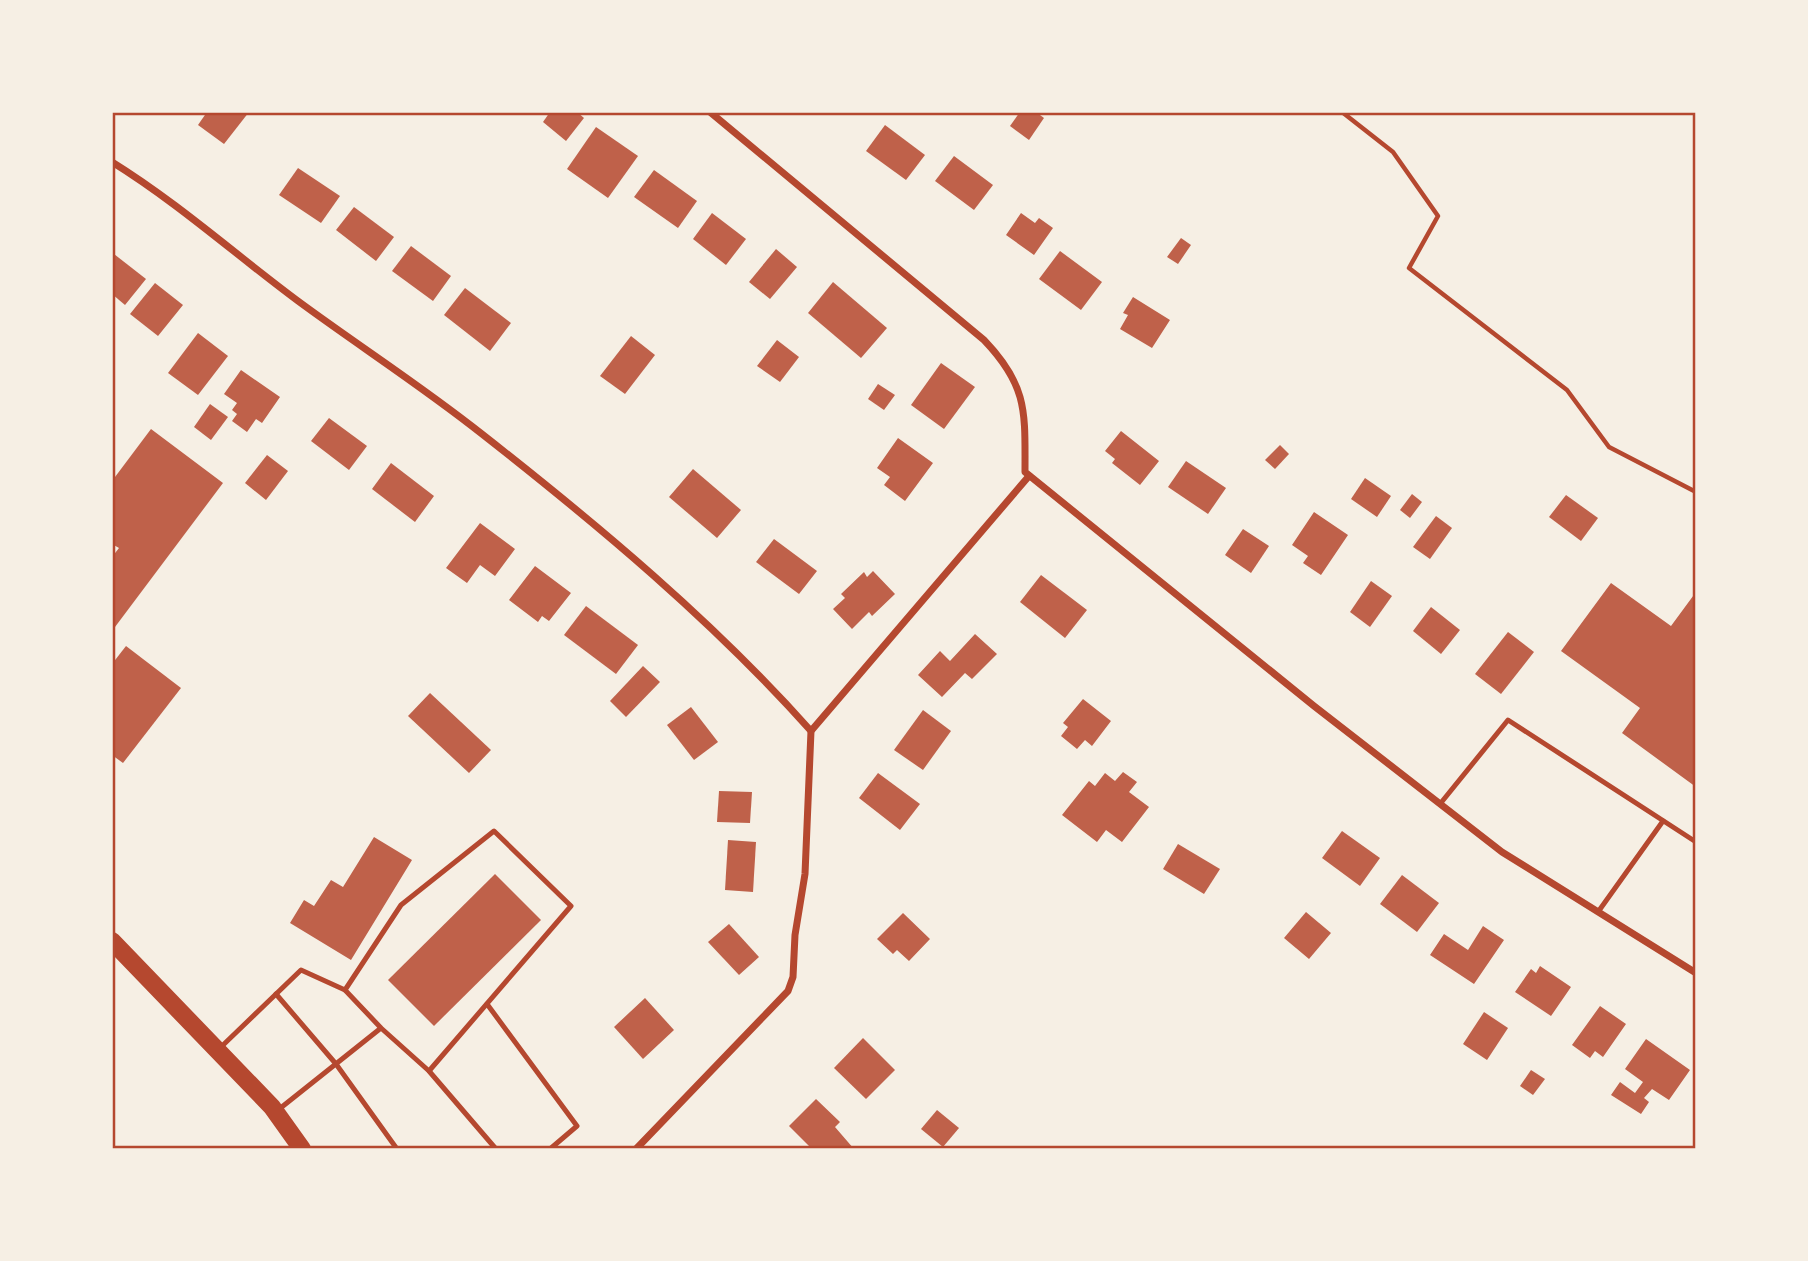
<svg xmlns="http://www.w3.org/2000/svg" width="1808" height="1261" viewBox="0 0 1808 1261" font-family="Poppins,sans-serif">
<style>
.building{fill:#bf614a}
.lines{fill:none;stroke-linecap:round;stroke-linejoin:round}
.path{stroke:#b5482f;stroke-width:4.5}
.service{stroke:#b5482f;stroke-width:5}
.minor{stroke:#b5482f;stroke-width:7}
.primary{stroke:#b5482f;stroke-width:18}
.neatline{fill:none;stroke:#b5482f;stroke-width:2.5}
</style>
<rect width="100%" height="100%" fill="#f6efe4"/>
<g class="building">
<path d="M207,112h42l-25,32 -26,-19z"/>
<path d="M550,112h27l7,6 -18,23 -23,-19z"/>
<path d="M1020,112h16l8,6 -15,22 -19,-14z"/>
<path d="M885,125l40,30 -19,25 -40,-29z"/>
<path d="M596,127l42,29 -30,42 -41,-29z"/>
<path d="M954,156l39,29 -19,25 -39,-29z"/>
<path d="M298,168l42,28 -19,27 -42,-28z"/>
<path d="M654,170l43,31 -19,27 -44,-31z"/>
<path d="M354,207l40,30 -18,24 -40,-31z"/>
<path d="M712,213l34,26 -20,26 -33,-26z"/>
<path d="M1021,213l14,10 4,-5 14,10 -19,27 -28,-20z"/>
<path d="M1181,238l10,7 -13,19 -11,-7z"/>
<path d="M411,246l40,30 -18,25 -41,-30z"/>
<path d="M776,249l21,18 -27,32 -21,-17z"/>
<path d="M1060,251l42,31 -21,28 -42,-31z"/>
<path d="M114,254l32,25 -21,26 -13,-11z"/>
<path d="M833,282l54,46 -26,30 -53,-45z"/>
<path d="M155,283l28,22 -25,31 -28,-22z"/>
<path d="M465,288l46,35 -21,28 -46,-36z"/>
<path d="M1133,297l37,23 -18,28 -32,-19 8,-14 -5,-2z"/>
<path d="M198,333l30,23 -30,39 -30,-22z"/>
<path d="M631,336l24,19 -30,39 -25,-18z"/>
<path d="M777,340l22,17 -19,25 -23,-16z"/>
<path d="M941,363l34,24 -31,42 -33,-24z"/>
<path d="M241,370l39,27 -18,26 -6,-4 -9,13 -15,-11 5,-7 -5,-4 5,-7 -13,-9z"/>
<path d="M878,384l17,11 -11,15 -16,-11z"/>
<path d="M210,404l18,13 -17,23 -17,-13z"/>
<path d="M329,418l38,28 -18,24 -38,-29z"/>
<path d="M151,429l72,54 -111,148v-74l7,-9 -7,-4v-63z"/>
<path d="M1121,431l38,30 -19,24 -28,-22 3,-4 -10,-8z"/>
<path d="M898,438l35,25 -28,38 -21,-16 6,-8 -13,-9z"/>
<path d="M1280,445l9,9 -14,15 -10,-9z"/>
<path d="M267,455l21,16 -22,29 -21,-17z"/>
<path d="M1186,461l40,27 -18,26 -40,-27z"/>
<path d="M391,463l43,33 -19,26 -43,-33z"/>
<path d="M693,469l48,41 -24,28 -48,-41z"/>
<path d="M1365,478l26,18 -14,21 -26,-18z"/>
<path d="M1412,494l10,8 -12,16 -10,-8z"/>
<path d="M1566,495l32,23 -17,23 -32,-24z"/>
<path d="M1314,512l34,23 -27,40 -18,-12 5,-7 -16,-11z"/>
<path d="M1436,516l16,12 -22,31 -17,-12z"/>
<path d="M480,523l35,26 -20,27 -15,-11 -13,18 -21,-15z"/>
<path d="M1243,529l26,17 -18,27 -26,-18z"/>
<path d="M774,539l43,32 -18,23 -43,-32z"/>
<path d="M535,566l36,27 -22,28 -7,-5 -4,6 -29,-22z"/>
<path d="M873,571l22,23 -23,22 -3,-4 -17,17 -19,-20 12,-11 -4,-4 23,-22 3,5z"/>
<path d="M1041,575l46,35 -22,28 -45,-36z"/>
<path d="M1371,581l21,15 -22,31 -20,-15z"/>
<path d="M1611,583l60,43 25,-34v195l-74,-54 18,-25 -79,-57z"/>
<path d="M586,606l52,39 -22,29 -52,-39z"/>
<path d="M1431,607l29,23 -19,24 -28,-23z"/>
<path d="M1508,632l26,20 -33,42 -26,-20z"/>
<path d="M975,634l22,20 -25,25 -7,-6 -23,24 -24,-22 22,-24 10,10z"/>
<path d="M126,646l55,42 -58,75 -11,-8v-91z"/>
<path d="M643,666l17,16 -34,35 -16,-16z"/>
<path d="M430,693l61,57 -22,23 -61,-57z"/>
<path d="M1083,699l28,22 -19,25 -7,-6 -8,9 -16,-13 7,-9 -5,-4z"/>
<path d="M691,707l27,35 -24,18 -27,-35z"/>
<path d="M923,710l28,21 -28,39 -29,-20z"/>
<path d="M1123,772l14,10 -8,10 20,15 -27,35 -16,-12 -9,12 -35,-27 27,-34 6,5 10,-13 10,8z"/>
<path d="M878,773l42,31 -20,26 -41,-32z"/>
<path d="M719,791l33,1 -2,31 -33,-1z"/>
<path d="M1342,831l38,27 -20,28 -38,-28z"/>
<path d="M374,837l38,23 -61,100 -61,-37 14,-23 10,6 17,-26 12,7z"/>
<path d="M728,840l28,2 -3,50 -28,-2z"/>
<path d="M1178,844l42,25 -16,25 -41,-25z"/>
<path d="M495,874l46,46 -107,106 -46,-46z"/>
<path d="M1402,875l37,28 -22,29 -37,-28z"/>
<path d="M1306,912l25,21 -22,26 -25,-21z"/>
<path d="M903,913l27,26 -21,22 -12,-11 -4,4 -16,-15z"/>
<path d="M729,924l30,33 -20,18 -31,-33z"/>
<path d="M1483,926l21,14 -30,44 -44,-29 14,-21 24,16z"/>
<path d="M1540,966l31,21 -20,29 -36,-24 16,-23 5,4z"/>
<path d="M645,998l29,32 -31,29 -29,-32z"/>
<path d="M1600,1006l26,18 -23,33 -8,-6 -5,7 -18,-13z"/>
<path d="M1484,1012l24,16 -21,32 -24,-16z"/>
<path d="M863,1038l32,32 -29,29 -32,-31z"/>
<path d="M1646,1039l44,31 -21,30 -17,-11 -8,9 5,4 -8,12 -30,-19 9,-13 15,11 8,-11 -18,-13z"/>
<path d="M1531,1070l14,9 -12,16 -13,-9z"/>
<path d="M816,1099l24,23 -5,5 19,22h-42l-23,-23z"/>
<path d="M937,1110l22,18 -16,19 -22,-18z"/>
</g>
<g class="lines">
<path class="path" d="M1342,112l51,40 45,64 -29,52 158,122 42,57 87,45"/>
<g class="service">
<path d="M1440,804l68,-84 188,122"/>
<path d="M1598,912l65,-91"/>
<path d="M276,994l60,70 61,85"/>
<path d="M487,1004l90,122 -27,23"/>
<path d="M221,1047l80,-77 44,20"/>
<path d="M429,1071l67,78"/>
<path d="M278,1110l103,-82 48,43 142,-165 -77,-75 -93,74 -56,85 36,38"/>
</g>
<g class="minor">
<path d="M710,112l274,228c44,46 41,72 41,132l289,234 188,146 194,121"/>
<path d="M112,162c66,41 124,93 186,139 61,45 125,86 184,133 116,91 231,187 329,297"/>
<path d="M636,1149l152,-158 5,-14 2,-42 10,-61 6,-143 218,-255"/>
</g>
<path class="primary" d="M112,941l160,166 30,42"/>
</g>
<rect width="1808" height="1261" fill="none" stroke="#f6efe4" stroke-width="228"/>
<rect x="114" y="114" width="1580" height="1033" class="neatline"/>
</svg>
